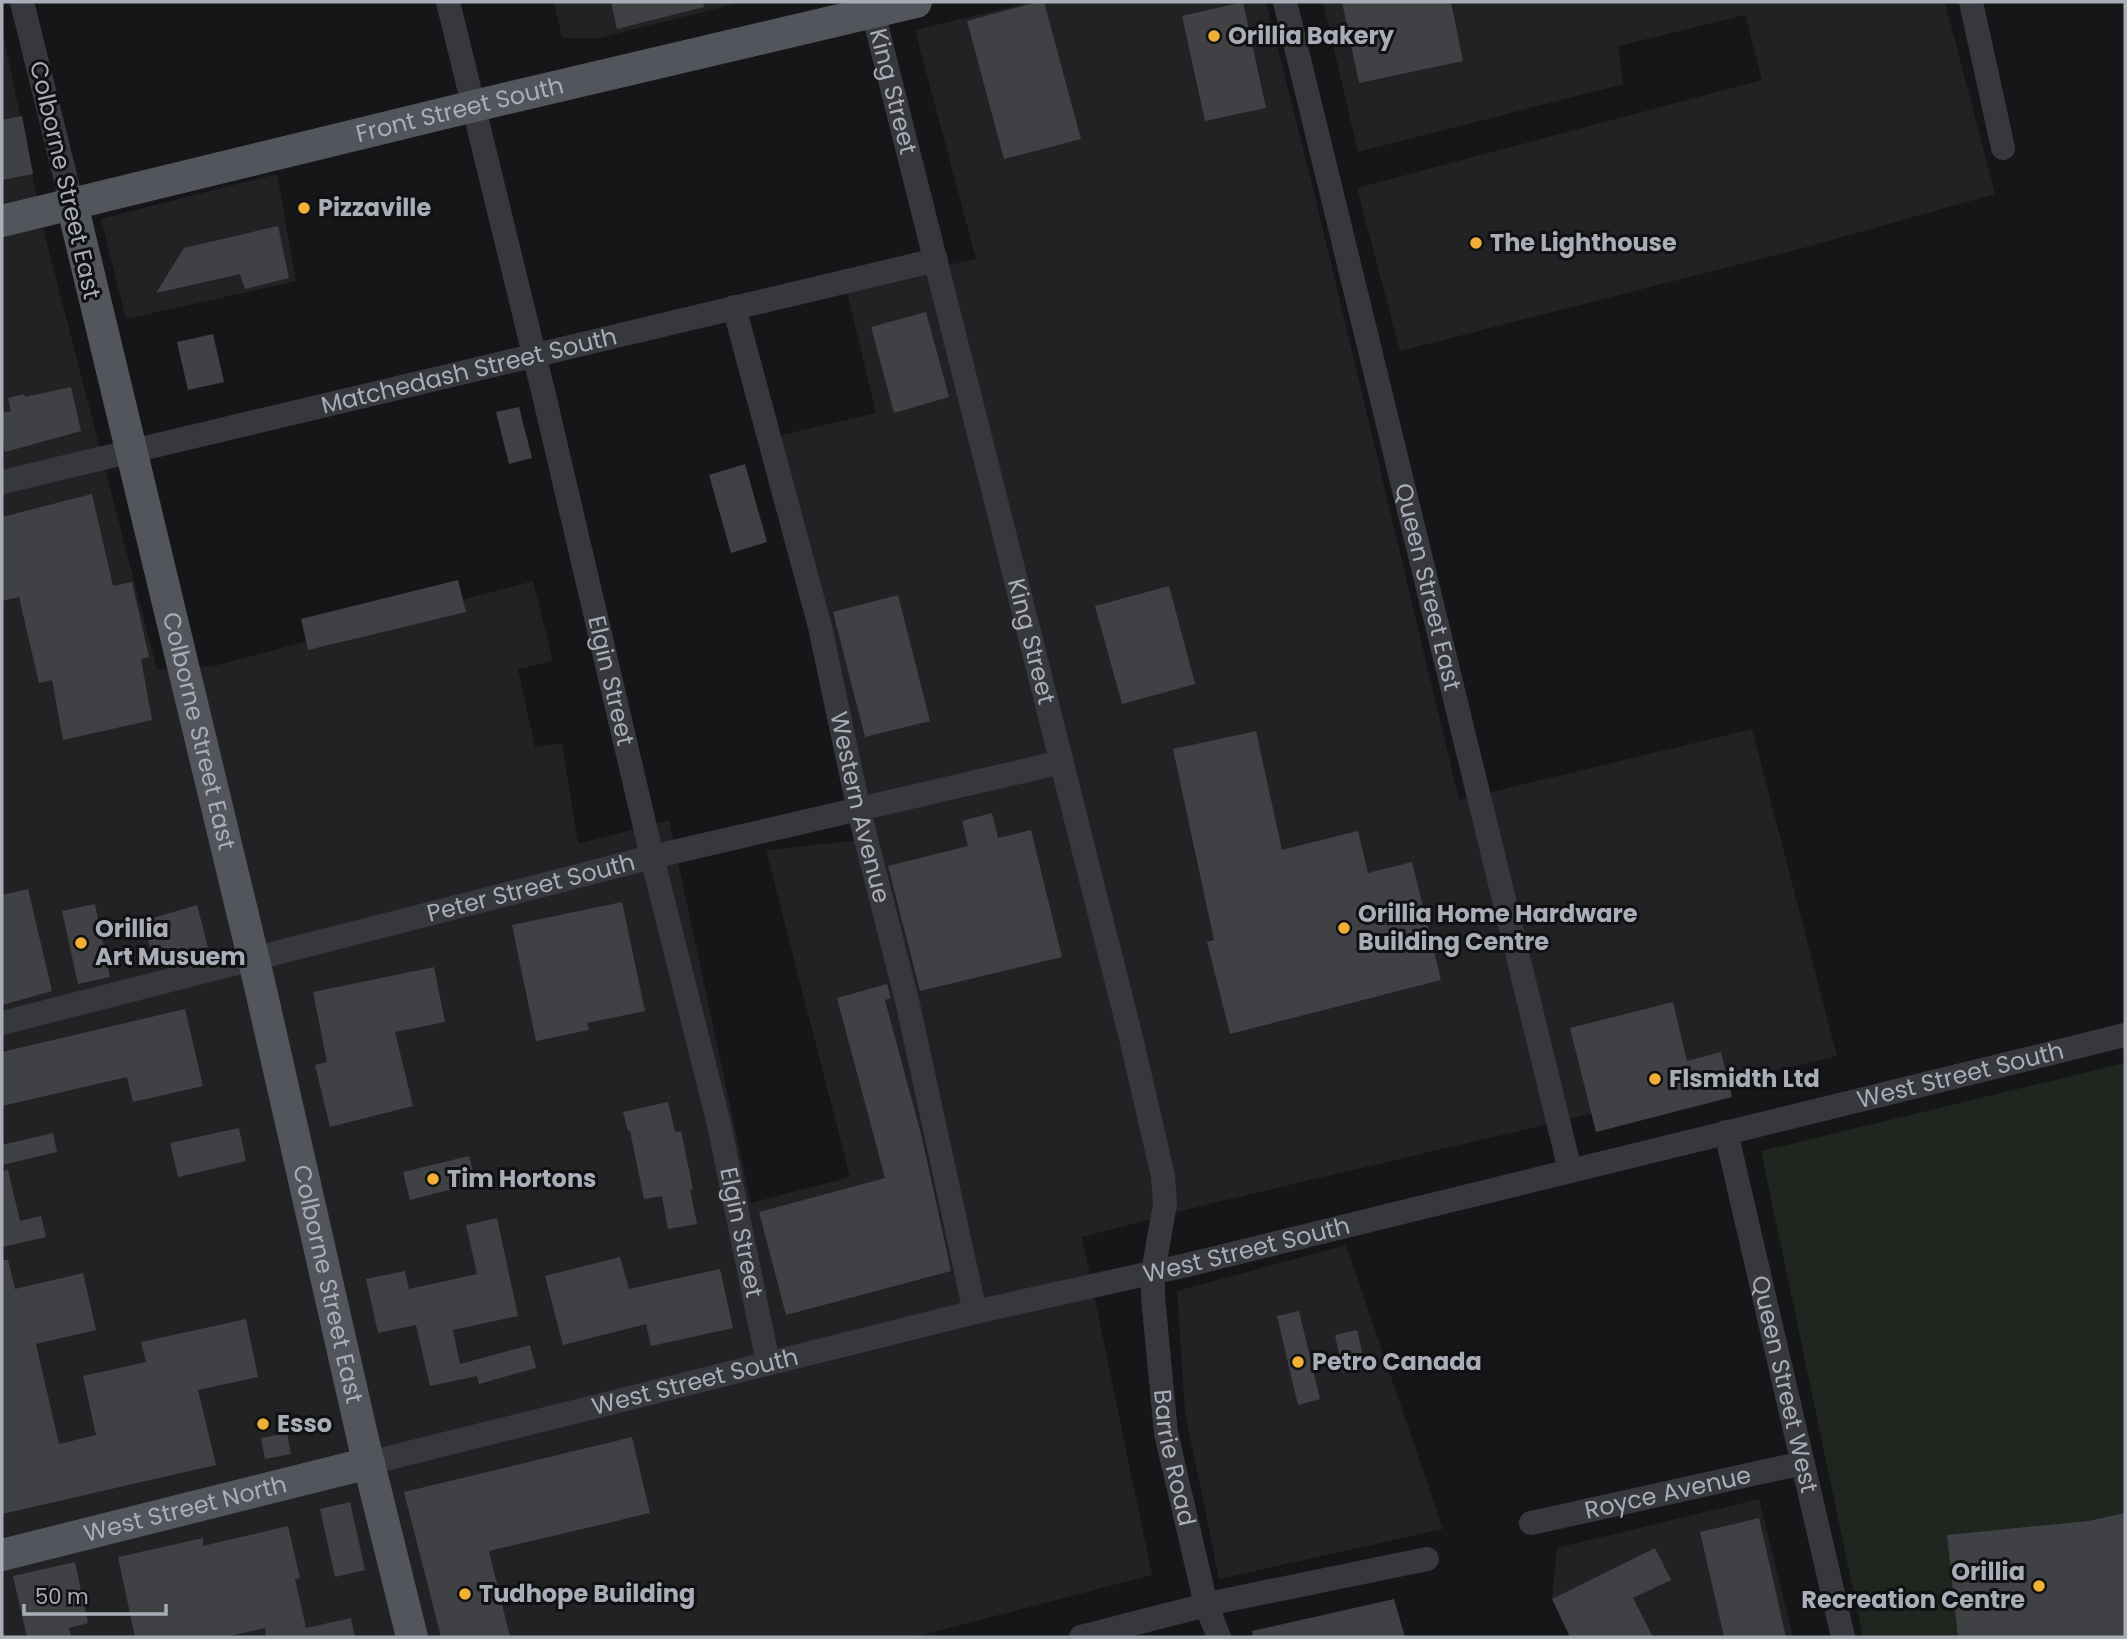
<svg xmlns="http://www.w3.org/2000/svg" width="2127" height="1639" viewBox="0 0 2127 1639" font-family="Poppins,sans-serif">
<style>
.built{fill:#222225}
.green{fill:#1e261f}
.building{fill:#404145}
.lines{fill:none;stroke-linecap:round;stroke-linejoin:round}
.minor{stroke:#37383d;stroke-width:24}
.major{stroke:#53555c;stroke-width:32}
.poi-dot{fill:#f2b134;stroke:#111113;stroke-width:2.5}
.labels{text-anchor:middle;stroke-width:6;stroke-linejoin:round;paint-order:stroke}
.poi-label{font-size:24px;font-weight:bold;fill:#a8adb8;stroke:#111113;text-anchor:start}
.street-label{font-size:24px;fill:#a8adb8;stroke:#111113}
</style>
<rect width="100%" height="100%" fill="#161618"/>
<g class="built">
<path d="M554,2h189l-144,36h-37z"/>
<path d="M1031,2h235l46,182 147,616 293,-71 85,327 -628,148 -127,33 70,338 -238,62h-912v-1609l42,204 113,438 57,-4 319,-85 20,80 -35,8 17,78 27,-4 16,101 91,-24 82,383 99,-26 -84,-327 105,-11 -102,-401 107,-25 -30,-125 130,-29 -61,-229z"/>
<path d="M1323,2h622l50,192 -192,54 -403,103 -43,-163 405,-108 -17,-65 -127,31 5,38 -265,68z"/>
<path d="M277,174l19,107 -170,38 -25,-100z"/>
<path d="M1346,1245l97,284 -224,50 -34,-167 -8,-121z"/>
<path d="M1759,1499l34,138h-223l-18,-38 5,-51z"/>
</g>
<path class="green" d="M2125,1063v574h-262l-102,-486z"/>
<g class="building">
<path d="M611,2h92l1,5 -87,22z"/>
<path d="M1037,2h7l37,137 -77,20 -37,-138z"/>
<path d="M1243,2l23,106 -61,13 -23,-105z"/>
<path d="M1342,2h109l12,59 -104,22z"/>
<path d="M22,116l11,58 -31,6v-60z"/>
<path d="M278,226l11,52 -44,11 -5,-15 -84,19 28,-45z"/>
<path d="M926,312l23,85 -55,16 -23,-86z"/>
<path d="M213,334l11,48 -36,8 -11,-48z"/>
<path d="M71,387l10,44 -76,21 -3,-15v-24l9,-2 -3,-13 16,-4 1,3z"/>
<path d="M519,407l13,51 -23,6 -13,-52z"/>
<path d="M745,464l22,78 -36,11 -22,-78z"/>
<path d="M92,494l21,92 19,-4 17,75 -8,2 11,61 -89,20 -11,-60 -13,3 -20,-86 -17,4v-84z"/>
<path d="M458,580l8,32 -158,38 -7,-31z"/>
<path d="M1169,586l26,98 -73,20 -27,-98z"/>
<path d="M898,595l32,126 -65,16 -32,-125z"/>
<path d="M1256,731l26,119 76,-19 10,42 44,-11 29,118 -211,54 -23,-92 7,-2 -41,-191z"/>
<path d="M992,813l6,25 33,-8 31,127 -142,34 -32,-125 80,-20 -6,-25z"/>
<path d="M28,889l24,102 -50,14v-110z"/>
<path d="M622,902l23,109 -58,12 2,7 -53,11 -24,-116z"/>
<path d="M95,904l15,73 -32,7 -16,-73z"/>
<path d="M197,905l11,42 -54,15 -11,-41z"/>
<path d="M434,967l11,55 -50,10 18,74 -83,21 -15,-62 12,-3 -14,-70z"/>
<path d="M887,984l4,14 -6,2 37,138 29,133 -165,44 -27,-103 126,-34 -48,-180z"/>
<path d="M1673,1002l14,59 34,-9 11,45 -136,35 -26,-104z"/>
<path d="M185,1009l18,77 -70,16 -6,-25 -125,29v-54z"/>
<path d="M668,1102l7,30 6,-1 12,58 -3,1 7,34 -29,5 -6,-33 -18,3 -14,-68h-2l-5,-19z"/>
<path d="M239,1128l7,33 -68,16 -8,-34z"/>
<path d="M53,1133l4,19 -55,13v-20z"/>
<path d="M469,1156l7,27 -66,17 -7,-28z"/>
<path d="M8,1170l12,51 21,-5 5,21 -44,10v-76z"/>
<path d="M497,1218l21,98 -65,14 7,34 70,-19 6,23 -57,16 -2,-8 -47,10 -14,-61 -38,8 -12,-54 39,-8 4,18 68,-15 -11,-49z"/>
<path d="M620,1257l9,32 91,-20 13,59 -82,18 -5,-22 -83,21 -18,-69z"/>
<path d="M2,1260h6l7,29 68,-16 13,57 -60,14 23,100 37,-9 -13,-59 63,-14 -5,-20 105,-23 12,58 -60,13 18,75 -214,49z"/>
<path d="M1299,1311l21,88 -22,6 -21,-89z"/>
<path d="M1357,1330l9,38 -23,5 -8,-38z"/>
<path d="M287,1433l4,21 -26,5 -4,-21z"/>
<path d="M632,1437l18,76 -161,38 21,86h-69l-37,-145z"/>
<path d="M350,1502l15,68 -30,7 -15,-68z"/>
<path d="M2125,1513v124h-167l-11,-102 141,-14z"/>
<path d="M1759,1518l27,119h-62l-24,-105z"/>
<path d="M288,1526l12,52 -5,1 11,49 45,-10 4,19h-89l-1,-9 -40,9h-90l-17,-80 85,-19v8z"/>
<path d="M1655,1548l16,32 -38,18 20,39h-83l-18,-38z"/>
<path d="M75,1562l13,61 -19,5 2,9h-44l-14,-61z"/>
<path d="M1394,1599l11,38h-152l-1,-6z"/>
</g>
<g class="lines">
<g class="minor">
<path d="M22,2l50,202"/>
<path id="s1" d="M448,2l96,393 108,462 67,267 49,239"/>
<path id="s2" d="M1285,2l285,1168"/>
<path d="M1971,2l32,146"/>
<path id="s3" d="M873,12l258,1026 32,138 2,28 -12,68v25l13,136 40,172 13,32"/>
<path id="s4" d="M734,307l86,320 39,184 49,194 67,307"/>
<path id="s5" d="M2,482l934,-222"/>
<path id="s6" d="M2,1023l650,-166 410,-95"/>
<path id="s7" d="M1726,1132l117,505"/>
<path id="s8" d="M369,1463l606,-151 212,-47 938,-230"/>
<path id="s9" d="M1531,1523l272,-60"/>
<path d="M1081,1637l141,-36 205,-42"/>
</g>
<g class="major">
<path id="s10" d="M72,204l188,782 104,458 48,193"/>
<path id="s11" d="M2,221l472,-115 442,-104"/>
<path id="s12" d="M2,1555l367,-92"/>
</g>
</g>
<g class="poi-dot">
<circle cx="1214" cy="36" r="7"/>
<circle cx="304" cy="208" r="7"/>
<circle cx="1476" cy="243" r="7"/>
<circle cx="1344" cy="928" r="7"/>
<circle cx="81" cy="943" r="7"/>
<circle cx="1655" cy="1079" r="7"/>
<circle cx="433" cy="1179" r="7"/>
<circle cx="1298" cy="1362" r="7"/>
<circle cx="263" cy="1424" r="7"/>
<circle cx="2039" cy="1586" r="7"/>
<circle cx="465" cy="1594" r="7"/>
</g>
<g class="labels">
<g class="poi-label">
<text x="1228" y="44">Orillia Bakery</text>
<text x="318" y="216">Pizzaville</text>
<text x="1490" y="251">The Lighthouse</text>
<text x="1358" y="922">Orillia Home Hardware<tspan x="1358" dy="28">Building Centre</tspan></text>
<text x="95" y="937">Orillia<tspan x="95" dy="28">Art Musuem</tspan></text>
<text x="1669" y="1087">Flsmidth Ltd</text>
<text x="447" y="1187">Tim Hortons</text>
<text x="1312" y="1370">Petro Canada</text>
<text x="277" y="1432">Esso</text>
<text x="2025" y="1580" text-anchor="end">Orillia<tspan x="2025" dy="28">Recreation Centre</tspan></text>
<text x="479" y="1602">Tudhope Building</text>
</g>
<g class="street-label">
<text dy="8" stroke="none"><textPath href="#s3" startOffset="82">King Street</textPath></text>
<text dy="8" stroke="none"><textPath href="#s11" startOffset="471">Front Street South</textPath></text>
<text transform="translate(65 180) rotate(77)" y="8">Colborne Street East</text>
<text dy="8" stroke="none"><textPath href="#s5" startOffset="480">Matchedash Street South</textPath></text>
<text dy="8" stroke="none"><textPath href="#s2" startOffset="602">Queen Street East</textPath></text>
<text dy="8" stroke="none"><textPath href="#s3" startOffset="649">King Street</textPath></text>
<text dy="8" stroke="none"><textPath href="#s1" startOffset="698">Elgin Street</textPath></text>
<text dy="8" stroke="none"><textPath href="#s10" startOffset="542">Colborne Street East</textPath></text>
<text dy="8" stroke="none"><textPath href="#s4" startOffset="516">Western Avenue</textPath></text>
<text dy="8" stroke="none"><textPath href="#s6" startOffset="546">Peter Street South</textPath></text>
<text dy="8" stroke="none"><textPath href="#s8" startOffset="1638">West Street South</textPath></text>
<text dy="8" stroke="none"><textPath href="#s1" startOffset="1265">Elgin Street</textPath></text>
<text dy="8" stroke="none"><textPath href="#s8" startOffset="903">West Street South</textPath></text>
<text dy="8" stroke="none"><textPath href="#s10" startOffset="1110">Colborne Street East</textPath></text>
<text dy="8" stroke="none"><textPath href="#s8" startOffset="336">West Street South</textPath></text>
<text dy="8" stroke="none"><textPath href="#s7" startOffset="259">Queen Street West</textPath></text>
<text dy="8" stroke="none"><textPath href="#s3" startOffset="1484">Barrie Road</textPath></text>
<text dy="8" stroke="none"><textPath href="#s9" startOffset="140">Royce Avenue</textPath></text>
<text dy="8" stroke="none"><textPath href="#s12" startOffset="189">West Street North</textPath></text>
</g>
</g>
<rect width="2127" height="1639" fill="none" stroke="#a8adb8" stroke-width="7"/>
<path d="M24 1604v10h142v-10" fill="none" stroke="#a8adb8" stroke-width="3.5"/>
<text x="35" y="1604" font-size="21" fill="#a8adb8" stroke="#111113" stroke-width="5" paint-order="stroke">50 m</text>
</svg>
